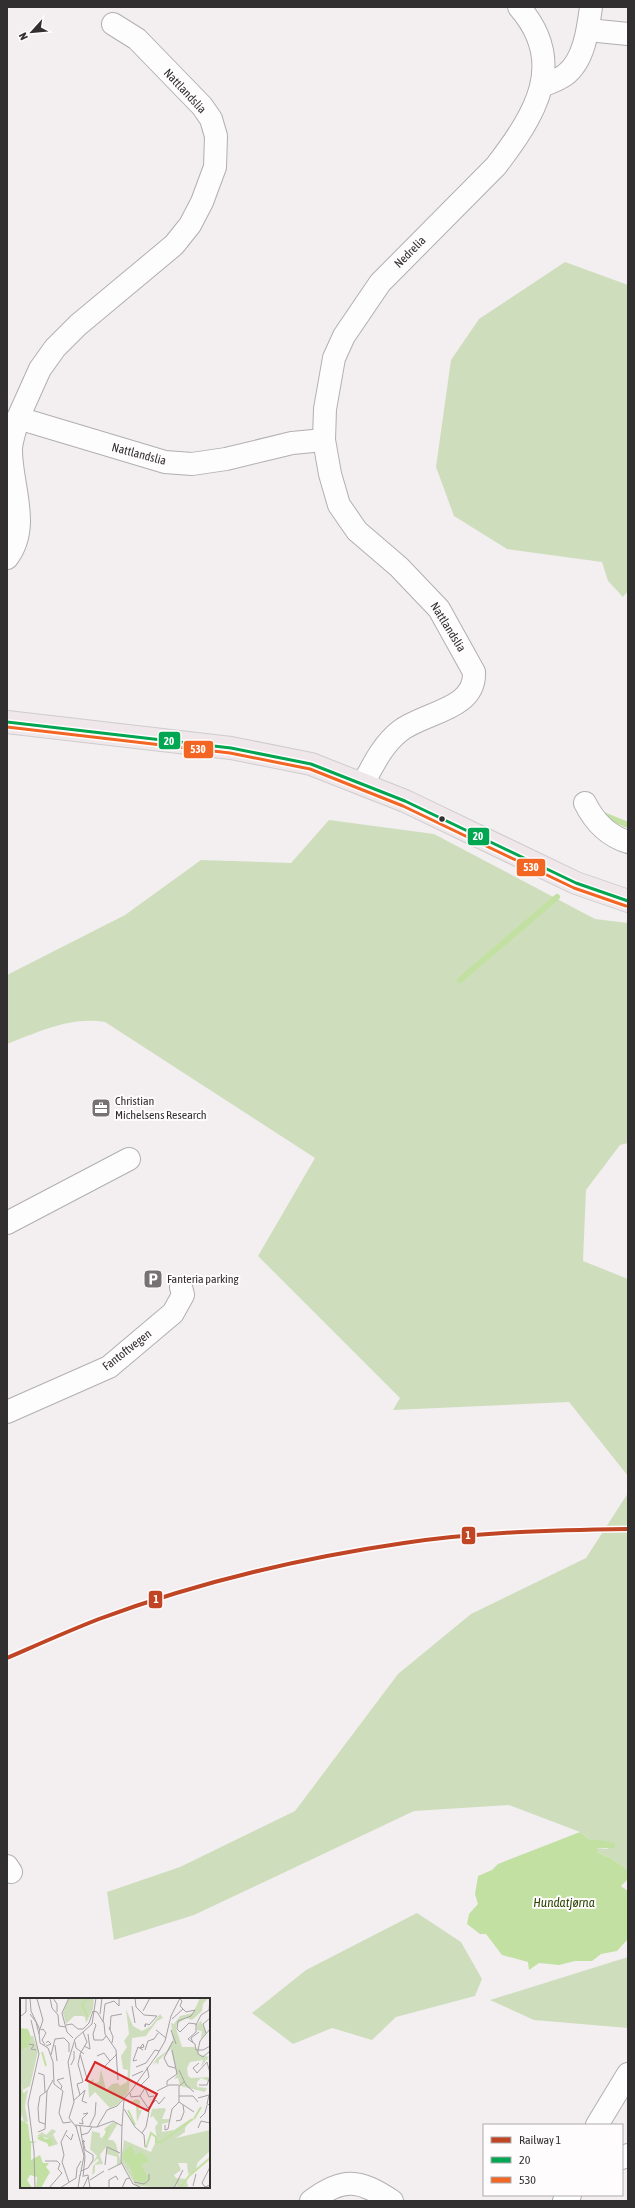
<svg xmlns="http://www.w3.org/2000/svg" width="635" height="2208" viewBox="0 0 635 2208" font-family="'Asap Condensed',sans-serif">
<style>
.green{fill:#cedebc}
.water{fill:#c2e0a2}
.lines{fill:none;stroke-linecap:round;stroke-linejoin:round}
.stream{stroke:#c2e0a2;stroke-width:6}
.street-casing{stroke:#b2afb0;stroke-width:24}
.primary-casing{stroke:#cecccd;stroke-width:24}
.street{stroke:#fdfdfd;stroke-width:22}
.primary{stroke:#efe7ea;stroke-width:22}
.bus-1-casing{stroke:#fffcfd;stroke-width:6}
.bus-2-casing{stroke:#fffcfd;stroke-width:6}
.bus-1{stroke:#00a651;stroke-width:3}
.bus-2{stroke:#f26522;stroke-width:3}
.rail-1-casing{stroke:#fffcfd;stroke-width:7}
.rail-1{stroke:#bf4525;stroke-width:4}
.bus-dot{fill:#322f30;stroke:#fffcfd;stroke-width:1.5}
.labels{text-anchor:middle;stroke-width:4;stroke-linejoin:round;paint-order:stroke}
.street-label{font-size:12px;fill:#322f30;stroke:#fffcfd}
.poi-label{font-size:12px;fill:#322f30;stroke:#fffcfd;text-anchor:start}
.water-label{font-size:13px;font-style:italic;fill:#2e4907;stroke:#fffcfd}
.inset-river{fill:none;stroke:#c2e0a2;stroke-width:2}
.inset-road{fill:none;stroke:#a6a2a4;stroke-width:1}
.view{fill:#d62828;fill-opacity:0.15;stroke:#d62828;stroke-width:2}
.inset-edge{fill:none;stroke:#322f30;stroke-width:2}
.line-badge{stroke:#fffcfd;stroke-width:1.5}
.badge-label{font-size:11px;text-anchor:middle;font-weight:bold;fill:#fff}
</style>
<rect width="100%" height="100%" fill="#f3eff1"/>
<g class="green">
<path d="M565,262l63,23v306l-5,6 -15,-16 -6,-19 -95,-13 -53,-33 -18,-49 15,-107 28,-41z"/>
<path d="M329,820l105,14 161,85 33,4v220l-8,2 -34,45 -3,71 45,18v197l-59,-74 -176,8 7,-12 -142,-142 57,-98 -210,-136c-34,-6 -67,10 -98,22v-69l118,-60 76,-55 90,3z"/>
<path d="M628,1493v377l-16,-11 -15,-7 -1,-4 12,1 -8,-9h-10l-10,-8 -71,-27 -95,6 -220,104 -80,25 -7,-48 73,-25 115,-56 103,-137 73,-60 115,-56z"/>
<path d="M417,1913l44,29 21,37 -7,17 -79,21 -24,23 -40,-12 -39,16 -41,-31 54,-43z"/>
<path d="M628,1957v71l-94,-8 -44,-20z"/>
</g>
<path class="water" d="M580,1832l10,8h10l15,3v5h-18v4l15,7 16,11v9l-7,7 7,5v48l-11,12 -16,3 -9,7h-17l-16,4 -20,-2 -10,7 -1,-8 -26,-7 -16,-21h-6l-13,-10 2,-10 9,-10 -3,-10 3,-18 14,-6 6,-6z"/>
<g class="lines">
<g class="stream">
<path d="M601,814l27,11"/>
<path d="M460,980l97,-83"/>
</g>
<g class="street-casing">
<g id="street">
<path d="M113,24l24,15 65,67 9,13 5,17 -1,31 -13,35 -12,23 -16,20 -96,80 -23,23 -15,21 -22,49 147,44 27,2 34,-5 66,-16 32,-3"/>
<path d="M588,30l40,4"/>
<path d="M542,86c7,-3 16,-6 23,-11 19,-14 23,-45 26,-68"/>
<path d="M7,558c25,-32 3,-74 4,-110 1,-10 5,-20 7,-30"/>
<path d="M363,784c10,-19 20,-40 37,-53 24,-19 76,-21 74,-59l-35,-63 -40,-42 -42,-36 -18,-26 -9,-31 -6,-34 1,-31 9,-51 10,-22 36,-53 116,-117c39,-51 72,-103 23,-159"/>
<path d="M585,803c9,18 23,33 43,39"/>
<path d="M7,1223l122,-64"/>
<path d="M7,1412l102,-45 64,-54 10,-18 -2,-8"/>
<path d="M7,1866l4,6"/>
<path d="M597,2125l31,-51"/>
<path d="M622,2158l6,-3"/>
<path d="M311,2201c32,-24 48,-22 81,0"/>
<path d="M564,2201l6,-6"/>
</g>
</g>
<g class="primary-casing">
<path id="primary" d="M7,722l224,26 80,16 94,37 171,82 52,18"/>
</g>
<use href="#street" class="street"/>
<use href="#primary" class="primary"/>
<g class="bus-1-casing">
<path id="bus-1" d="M7,722l224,26 80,16 94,37 171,82 52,18"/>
</g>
<g class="bus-2-casing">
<path id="bus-2" d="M7,727l223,26 80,16 93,37 171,82 52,18"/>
</g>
<use href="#bus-1" class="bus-1"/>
<use href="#bus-2" class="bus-2"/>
<g class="rail-1-casing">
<path id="rail-1" d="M7,1658c30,-13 61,-27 92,-39 97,-36 202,-61 305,-76 74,-11 149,-13 224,-14"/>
</g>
<use href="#rail-1" class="rail-1"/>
</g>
<defs>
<g id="office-square" transform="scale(1)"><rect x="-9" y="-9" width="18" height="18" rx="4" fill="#767274" stroke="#fffcfd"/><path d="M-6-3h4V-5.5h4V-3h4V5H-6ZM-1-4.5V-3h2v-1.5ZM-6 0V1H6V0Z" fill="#fff"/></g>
<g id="parking-square" transform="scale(1)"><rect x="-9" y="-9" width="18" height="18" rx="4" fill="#767274" stroke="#fffcfd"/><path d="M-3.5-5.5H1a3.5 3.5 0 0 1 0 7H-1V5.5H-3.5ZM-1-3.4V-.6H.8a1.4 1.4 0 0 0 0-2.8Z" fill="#fff"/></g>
</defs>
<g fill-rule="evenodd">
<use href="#office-square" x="101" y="1108"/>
<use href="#parking-square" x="153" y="1279"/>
</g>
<circle class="bus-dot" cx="442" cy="819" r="3.5"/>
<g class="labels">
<g class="street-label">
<text transform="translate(185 91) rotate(47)" y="4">Nattlandslia</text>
<text transform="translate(410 252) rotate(-45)" y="4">Nedrelia</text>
<text transform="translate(139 454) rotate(15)" y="4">Nattlandslia</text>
<text transform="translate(448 627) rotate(58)" y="4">Nattlandslia</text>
<text transform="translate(127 1350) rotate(-38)" y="4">Fantoftvegen</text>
</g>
<g class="poi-label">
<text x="115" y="1105">Christian<tspan x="115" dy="14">Michelsens Research</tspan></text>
<text x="167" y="1283">Fanteria parking</text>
</g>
<g class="water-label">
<text x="564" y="1907">Hundatjørna</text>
</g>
</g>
<g transform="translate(20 1998)">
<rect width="190" height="190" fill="#f3eff1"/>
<path d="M49,0h25l-1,11 -7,14 -1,-6 -3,-1h-8l-8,8 -3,-11zM180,0h8l-5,6 -1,7 -10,9 -6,-2 -9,6 -1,4 6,19h12l5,3 3,-19 -5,-1v-5l6,-7 -2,3 5,12 -5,6 -3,15 11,3 -8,10 2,-7 -13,2 -3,6 1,8 3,2 18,-1 -1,4 -7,-3 -4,4v5l10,1 -2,4 -25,-6 -2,-8 -4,1 3,-4 -6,-26 -12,11 -1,5 -2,-3 -4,4 5,-8 9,-6 7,-12 -2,-17 3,1 6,-8 13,-3zM106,11l7,17 9,5 9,-5 9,-12 3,4 -6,3 -11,15 -14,2 -3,53 -12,14 -7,3 -15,-16 -6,6 -1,-16 6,-3 -1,4 6,-1 2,-13 5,21 6,-6 6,-1 2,3 7,-4 1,-12 -5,-1 -2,-13 6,-9 -3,-6 5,-7zM11,38h2l5,15 -8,35 -7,4 -3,-6v-33l9,-8zM8,91l-3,17 3,16 -4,1 -3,-11 3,-19zM116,101l4,2 -1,9h3l-5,12 -1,-16 -5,-4zM143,110l3,1 -4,10h8v3l-8,2v8l12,-2 18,-12 -7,10v4l-9,6 34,-8v21l-12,11 -3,10 -7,2 -1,-11h-9l3,7 -7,5 2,3 10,1 2,7 -2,2h-10l1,-5 -3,5 -38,-2 -15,-25 3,-21 27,12 6,-13 -2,-12 3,-4 -5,-7 -3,2 2,-9zM93,124l5,1 -10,17h5l3,4 5,19 -4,3v-9l-10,-3 -1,-7 -6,8 3,9 -8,1v7l-3,3 1,-9 6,-6 -2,-1 -7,7 7,-10 -7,-7 2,-18 8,2v4l2,1 4,-6 -2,-3zM32,131l4,2 -3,4 5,9 -9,3 4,-5 -1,-3 -15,-3 5,-4 4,3z" fill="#cedebc"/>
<path d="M0,30l8,1 3,8 -3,9 -8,5zM0,86l4,10 -3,26 7,4 2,17 8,1 -7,1v17l9,-5 3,8h6l-3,4 4,5 -9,16h-5l1,-11 -7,-2 -3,5 5,8h-12zM22,138l3,3 7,-1 1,5 -4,4 -2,-4 -8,-3 -2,-3zM111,147l4,10 6,-3 7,7 1,5 -3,-2 -5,3 7,13 -4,5 -10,-3 -4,-14 -6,-6 -2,-6z" fill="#c2e0a2"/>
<path class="inset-river" d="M67,0l-5,7 6,12M22,54l4,14M108,112l7,15M174,121l7,-12M85,142l4,-13M126,150l5,-15 5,4v5h5l32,-23M160,190l9,-12 21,-18"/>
<path class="inset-road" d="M10,0l1,13 9,19M30,0l2,10 6,7 1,11 7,1M33,0l4,6v8M115,0l1,9 8,8 13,1 -7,8 -1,1 -2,-1h-2v3l1,-3M159,0l3,3 -2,5 6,6 9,-2 -4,6 -13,5 -1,8 3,3 9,-9 7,1v8l-8,7 7,5 1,6h2l2,-9 10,-12M17,1l6,21 -4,12M94,3l5,5v-8M112,8l3,17M73,13l4,1 7,11 1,11 11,16 2,30M123,13l7,-13M42,15l5,19 6,6M42,15l7,-15M10,16l6,8 3,12M80,16l2,-16M1,18l5,-4v-14M152,21l11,-10M11,22l8,34 -11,49 6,48 1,37M83,24l2,-18 9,-3M74,25l2,2 -3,9 1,6h9l3,-4M46,27l6,-1 6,5h5l6,-6 4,-12M176,27l5,-10 8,-5 1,-11M89,29l4,10 -1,6M21,32l2,-1 3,4 -4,7 3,5M90,32l1,-14 11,-2M136,32l10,8M151,32l5,14M19,34l1,11 8,5 5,14 1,22 9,7 -4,22 4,10 8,-1M63,34l4,10 -7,12 8,28M186,35l-3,-9 7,-6M44,40l5,5v9M153,43l-9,17 4,8 7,2M55,44l1,6 8,6M26,45l2,-2 3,3 -5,2M173,45l-2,-5 8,-6M9,46l5,1 -3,4 5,1M123,46l1,3 -4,1 2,-3zM35,47l2,16M64,48l6,3 -2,-15M190,48l-7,4h-5v4l5,3 7,-6M125,52l3,-9 6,-2 4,-6M31,57l4,-16 9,-1M77,58l7,-3 6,8M117,62l-4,1 5,-14 5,3M179,65l-6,5 4,5 10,-11 3,11M51,67l3,-6v-8M84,69l13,-13M116,69l10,-4 9,-13 4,1M159,72l7,15 8,7M18,75l6,2 1,17M112,78l11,-5M164,84l-5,4v16l15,10M147,87v-4l10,-7 -5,-24M179,87h8l3,-9M125,90l-4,-3 8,-8 -2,-10M41,91l1,-3 -5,-6 7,-2M27,93l6,-11M137,93l12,-6h10M110,95l1,4 9,-1M60,97l5,-5 -3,11 5,2M120,98l8,12 8,-8 3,4 6,-7M120,98l5,-8 4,9 5,-1M159,98h14l5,6M178,100l11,-3 -2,9 3,1M54,102l6,-5 -3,-11 6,-2 -5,-18 2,-9M104,111l11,18 9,8 1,12M180,120l5,-5 2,-8M156,123l5,-1 3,-8 -1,-7M59,125l4,1 -1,-5 6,-6 -5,1M55,127l18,2M145,127v5l3,-1 4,-20 7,-7M56,128l8,30 -4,20M60,128l5,31 -2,20M102,128l2,-27M69,129l6,-12 1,-13M73,129h4l10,-17 10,-4 14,-15 26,-36 8,-14 6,-25 9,-18M77,129l16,-6 9,5 -1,36 12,22 9,4M57,130l-8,-10 5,-16 -6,-40 7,-23 17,-15 4,-26M178,130l3,-7 9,2M47,132l-6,12 3,13 -2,7 7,20M18,134l7,-3 2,-38 -7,5 -2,12 1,14 6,2M122,135l4,-6 3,-15 -3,-4M46,137l5,5 2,-6M61,137l7,-2 4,-6M25,163h12l3,3 -2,5 4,4 -13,15M85,167l2,-18 13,6M190,169l-8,16 3,4 5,-2M88,172l14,-7M61,173l7,-3 5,-8v-5l-8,-5 -2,-10 2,2M64,178l4,-1 2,13M70,182l14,-9M114,184l10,2 5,-4v-6M173,188l3,-12M40,190l16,-10 1,-10 4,-7M58,190l2,-13M63,190l5,-11M89,190v-8l7,-4 2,4M102,190l4,-9 4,-1M154,190l9,-18"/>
<path class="view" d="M75,64l62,32 -9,17 -62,-31z"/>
<rect width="190" height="190" class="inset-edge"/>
</g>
<g class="line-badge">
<rect x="158" y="731" width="23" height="19" rx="4" fill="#00a651"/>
<rect x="183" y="740" width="31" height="19" rx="4" fill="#f26522"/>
<rect x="467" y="827" width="23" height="19" rx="4" fill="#00a651"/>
<rect x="516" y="858" width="30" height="19" rx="4" fill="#f26522"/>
<rect x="461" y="1526" width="15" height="19" rx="4" fill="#bf4525"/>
<rect x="148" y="1590" width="15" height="19" rx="4" fill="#bf4525"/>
</g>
<g class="badge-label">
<text x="169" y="745">20</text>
<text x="198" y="753">530</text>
<text x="478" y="840">20</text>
<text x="531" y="871">530</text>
<text x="468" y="1539">1</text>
<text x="156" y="1603">1</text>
</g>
<rect width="635" height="2208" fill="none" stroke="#322f30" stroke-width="16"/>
<rect x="483" y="2124" width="140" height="72" fill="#fffcfd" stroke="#adaaab"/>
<rect x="491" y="2137" width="20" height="6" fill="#bf4525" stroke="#adaaab"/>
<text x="519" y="2144" font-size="12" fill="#322f30">Railway 1</text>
<rect x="491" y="2157" width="20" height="6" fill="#00a651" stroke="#adaaab"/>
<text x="519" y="2164" font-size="12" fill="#322f30">20</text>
<rect x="491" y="2177" width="20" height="6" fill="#f26522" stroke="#adaaab"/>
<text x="519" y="2184" font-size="12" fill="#322f30">530</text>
<g transform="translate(32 32) rotate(243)" stroke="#fffcfd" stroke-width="3" paint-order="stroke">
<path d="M0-3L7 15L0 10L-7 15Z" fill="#322f30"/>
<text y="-6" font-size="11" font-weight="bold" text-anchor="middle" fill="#322f30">N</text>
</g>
</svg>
